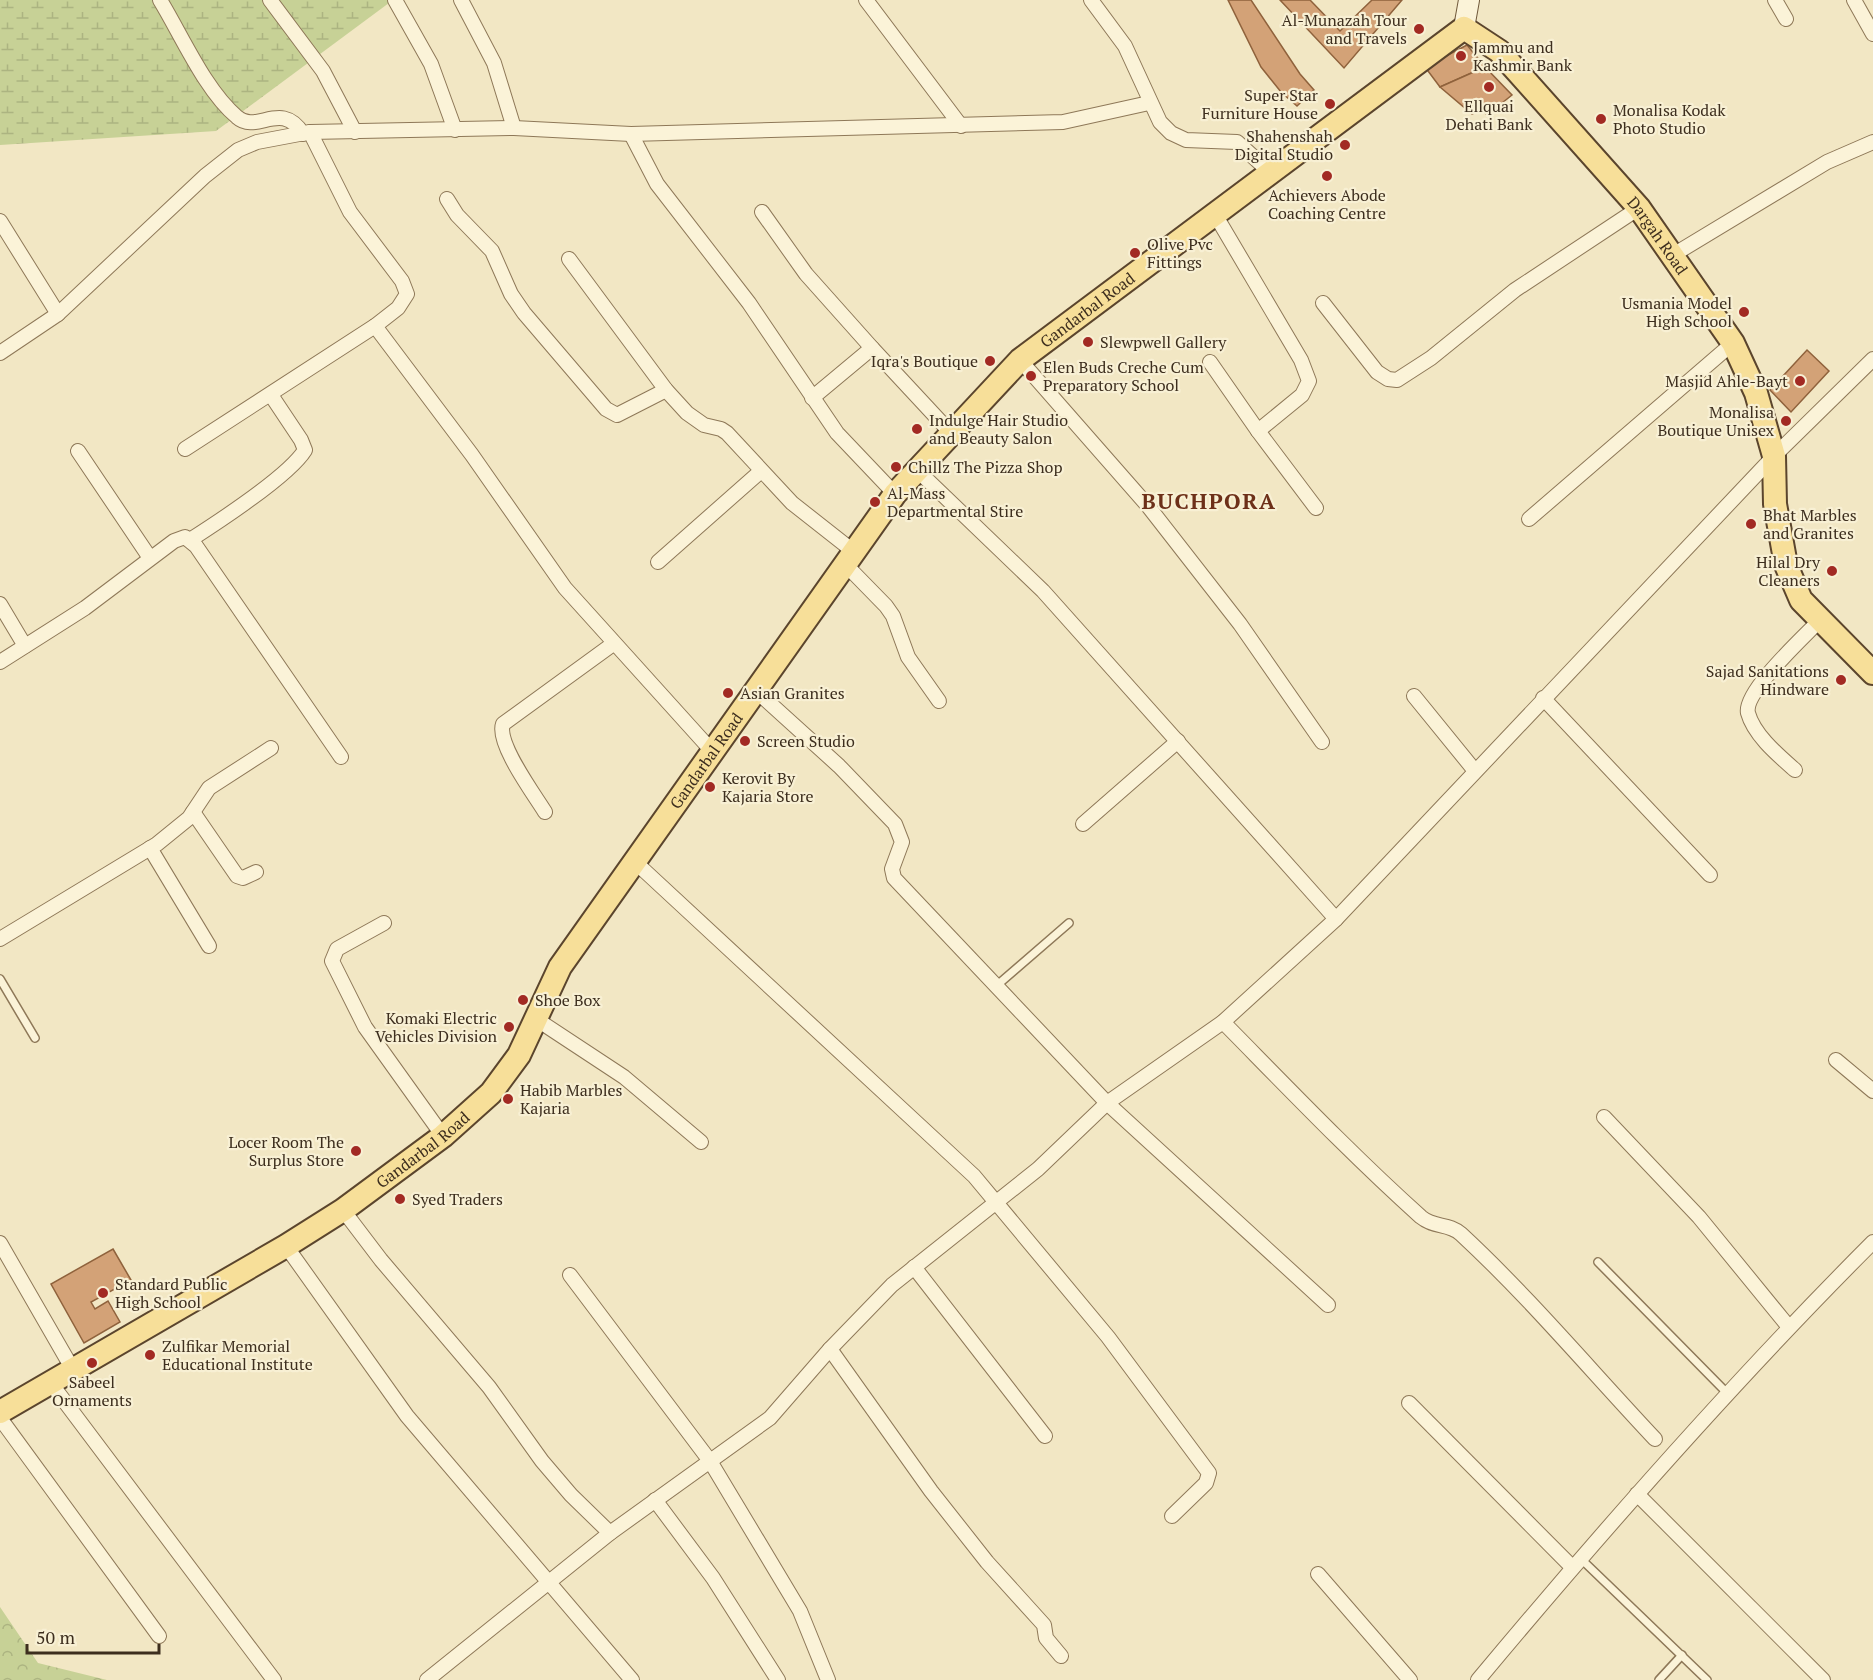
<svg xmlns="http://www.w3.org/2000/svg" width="1873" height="1680" viewBox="0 0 1873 1680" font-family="'PT Serif',serif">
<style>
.forest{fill:url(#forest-crowns)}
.wetland{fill:url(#wetland-marsh)}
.building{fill:#d3a277;stroke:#8f623c;stroke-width:1.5}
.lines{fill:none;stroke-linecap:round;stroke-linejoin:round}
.lane-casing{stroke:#8e7858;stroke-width:10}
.street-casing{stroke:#8e7858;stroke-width:16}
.secondary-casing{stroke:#70593b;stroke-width:22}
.primary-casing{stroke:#5b452d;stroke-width:26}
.lane{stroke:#fbf3d8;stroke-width:7}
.street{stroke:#fbf3d8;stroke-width:14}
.secondary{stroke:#fbf3d8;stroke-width:20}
.primary{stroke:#f7df99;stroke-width:22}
.poi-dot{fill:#a22a23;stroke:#f8f0d4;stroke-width:2}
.labels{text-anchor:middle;stroke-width:4.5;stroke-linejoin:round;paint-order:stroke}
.poi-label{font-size:16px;fill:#3d2e1e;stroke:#f8f0d4;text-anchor:start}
.street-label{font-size:16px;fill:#3d2e1e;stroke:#f8f0d4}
.district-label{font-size:22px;font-weight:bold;letter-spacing:1.5px;fill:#6d3019;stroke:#f8f0d4}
</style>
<defs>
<pattern id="forest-crowns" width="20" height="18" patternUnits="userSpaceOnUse" patternTransform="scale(1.5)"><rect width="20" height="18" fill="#c7d196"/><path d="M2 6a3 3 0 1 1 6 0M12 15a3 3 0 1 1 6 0" fill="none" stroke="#acb481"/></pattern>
<pattern id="wetland-marsh" width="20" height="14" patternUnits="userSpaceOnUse" patternTransform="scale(1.5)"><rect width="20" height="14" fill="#c7d196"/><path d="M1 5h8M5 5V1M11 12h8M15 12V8" fill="none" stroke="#acb481"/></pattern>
</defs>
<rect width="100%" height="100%" fill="#f2e7c4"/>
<path class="forest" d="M0,1607l38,56 69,17h-107z"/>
<path class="wetland" d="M0,0h393l-177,131 -216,14z"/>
<g class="building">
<path d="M1228,0h23l49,74 14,16 -17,16 -16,-14 -20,-25z"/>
<path d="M1280,0h30l30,31 32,-31h30l-58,68z"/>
<path d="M1467,45l18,22 -45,20 -15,-20z"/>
<path d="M1485,67l27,28 -25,20 -5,-6 -10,5 -32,-27z"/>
<path d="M1807,350l22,21 -38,41 -21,-22z"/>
<path d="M113,1249l18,31 -40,22 4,7 13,-8 12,21 -36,21 -33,-59z"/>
</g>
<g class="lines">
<g class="lane-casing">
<g id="lane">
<path d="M0,979l35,59"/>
<path d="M995,987l74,-64"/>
<path d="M1598,1262l130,132"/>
<path d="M1580,1558l127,122"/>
<path d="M1659,1680l23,-25"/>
</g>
</g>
<g class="street-casing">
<g id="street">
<path d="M160,0c22,36 45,90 77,117 20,18 44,-18 66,17"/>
<path d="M270,0l53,71 32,61"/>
<path d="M395,0l36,64 24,66"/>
<path d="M461,0l33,63 20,65"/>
<path d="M866,0l95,126"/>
<path d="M1091,0l34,46 35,76 11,11 15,7 51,2 34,31"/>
<path d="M1775,0l11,19"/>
<path d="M1854,0l19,34"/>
<path d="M631,134l26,50 92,119 88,130 58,61"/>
<path d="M447,199l10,16 35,36 19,43 13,19 82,96 11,6 49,-25"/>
<path d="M762,212l44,62 66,74"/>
<path d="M1216,216l85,144 8,21 -7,14 -44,36"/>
<path d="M0,221l58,93"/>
<path d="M1673,255l154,-93 46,-20"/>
<path d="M569,259l97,131 21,23 17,12 17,4 6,4 65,70 61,48"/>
<path d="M1323,303l54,69 11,7 9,1 34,-22 84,-68 124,-82"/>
<path d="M375,326l97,129 93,133 147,163"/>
<path d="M0,353l58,-39 147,-138 33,-26 19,-8 53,-10 204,-4 117,6 432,-12 86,-19"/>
<path d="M1020,360l128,146 92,118 82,118"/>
<path d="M1210,362l48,69 58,77"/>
<path d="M812,398l60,-50 79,85"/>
<path d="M185,449l190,-123 23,-18 9,-14 -5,-13 -52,-69 -40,-80"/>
<path d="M78,451l72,107"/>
<path d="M917,470l126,121 293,328"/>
<path d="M1529,519l204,-176"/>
<path d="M190,540c28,-18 99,-64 115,-90l-4,-10 -30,-45"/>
<path d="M658,562l103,-91"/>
<path d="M844,563l42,43 7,10 15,41 31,44"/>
<path d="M0,604l25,42"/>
<path d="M0,662l85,-54 89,-67 11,-4 11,9 145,211"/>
<path d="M754,689l85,77 56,58 7,18 -10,27 2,9 213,225 221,202"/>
<path d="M1414,696l61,75"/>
<path d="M1543,698l167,177"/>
<path d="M1795,770c-17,-15 -41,-35 -47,-57 -5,-21 57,-77 72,-93"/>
<path d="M193,812l44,64 6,2 13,-6"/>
<path d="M545,812c-11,-18 -49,-69 -42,-88l110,-80"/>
<path d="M1083,824l95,-83"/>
<path d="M150,848l59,98"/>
<path d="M634,861l340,315 134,161 101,136 -3,10 -34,33"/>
<path d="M384,923l-47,26 -5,12 33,66 78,109"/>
<path d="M0,939l157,-95 32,-26 20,-30 62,-40"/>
<path d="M536,1019l88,58 77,65"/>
<path d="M1223,1022c65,66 129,133 198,195 13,11 28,6 40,17 69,64 130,137 194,205"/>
<path d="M1836,1060l37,31"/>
<path d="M1604,1117l95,100 89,109"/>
<path d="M343,1210l38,50 108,127 53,74 29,34 39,38"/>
<path d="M0,1243l72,125"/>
<path d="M286,1246l121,170 225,264"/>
<path d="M914,1267l131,169"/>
<path d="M570,1275l140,186 90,150 28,69"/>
<path d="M830,1349l101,142 56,71 57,63 2,13 15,18"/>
<path d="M50,1382l224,298"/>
<path d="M1409,1403l163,164"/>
<path d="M0,1418l159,218"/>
<path d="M1637,1494l186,186"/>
<path d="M655,1500l58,78 65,102"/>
<path d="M1318,1574l92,106"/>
<path d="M427,1680l183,-147 160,-115 60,-69 62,-64 146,-116 69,-66 116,-81 113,-103 438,-463 99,-97"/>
<path d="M1478,1680c126,-151 256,-299 395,-438"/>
</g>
</g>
<g class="secondary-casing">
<path id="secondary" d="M1464,28l5,-28"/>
</g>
<g class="primary-casing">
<g id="primary">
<path id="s1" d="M0,1412l286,-166 57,-36 100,-74 48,-43 28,-38 41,-88 335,-473 125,-134 444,-332 35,23 140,157 94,135 23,50 18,63 1,48 11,61 15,35 72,73"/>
</g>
</g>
<use href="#lane" class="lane"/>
<use href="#street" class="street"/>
<use href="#secondary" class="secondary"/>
<use href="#primary" class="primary"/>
</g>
<g class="poi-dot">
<circle cx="1419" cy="29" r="6"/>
<circle cx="1461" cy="56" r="6"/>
<circle cx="1489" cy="87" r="6"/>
<circle cx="1330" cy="104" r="6"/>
<circle cx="1601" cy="119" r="6"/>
<circle cx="1345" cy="145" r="6"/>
<circle cx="1327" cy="176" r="6"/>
<circle cx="1135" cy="253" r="6"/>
<circle cx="1744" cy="312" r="6"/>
<circle cx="1088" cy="342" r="6"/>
<circle cx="990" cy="361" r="6"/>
<circle cx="1031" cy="376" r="6"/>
<circle cx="1800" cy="381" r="6"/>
<circle cx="1786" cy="421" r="6"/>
<circle cx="917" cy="429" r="6"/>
<circle cx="896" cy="467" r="6"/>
<circle cx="875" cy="502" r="6"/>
<circle cx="1751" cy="524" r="6"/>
<circle cx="1832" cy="571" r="6"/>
<circle cx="1841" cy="680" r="6"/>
<circle cx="728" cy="693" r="6"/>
<circle cx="745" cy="741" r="6"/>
<circle cx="710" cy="787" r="6"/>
<circle cx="523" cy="1000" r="6"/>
<circle cx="509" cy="1027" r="6"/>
<circle cx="508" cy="1099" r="6"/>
<circle cx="356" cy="1151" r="6"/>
<circle cx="400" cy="1199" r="6"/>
<circle cx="103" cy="1293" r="6"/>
<circle cx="150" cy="1355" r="6"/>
<circle cx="92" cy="1363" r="6"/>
</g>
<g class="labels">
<g class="poi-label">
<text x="1407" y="26" text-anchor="end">Al-Munazah Tour<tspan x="1407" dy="18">and Travels</tspan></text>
<text x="1473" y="53">Jammu and<tspan x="1473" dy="18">Kashmir Bank</tspan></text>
<text x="1318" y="101" text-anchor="end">Super Star<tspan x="1318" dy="18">Furniture House</tspan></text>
<text x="1489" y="112" text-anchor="middle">Ellquai<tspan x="1489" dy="18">Dehati Bank</tspan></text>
<text x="1613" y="116">Monalisa Kodak<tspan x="1613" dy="18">Photo Studio</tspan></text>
<text x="1333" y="142" text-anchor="end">Shahenshah<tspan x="1333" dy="18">Digital Studio</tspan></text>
<text x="1327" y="201" text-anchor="middle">Achievers Abode<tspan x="1327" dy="18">Coaching Centre</tspan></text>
<text x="1147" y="250">Olive Pvc<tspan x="1147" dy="18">Fittings</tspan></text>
<text x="1732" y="309" text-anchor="end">Usmania Model<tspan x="1732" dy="18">High School</tspan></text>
<text x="1100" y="348">Slewpwell Gallery</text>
<text x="978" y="367" text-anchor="end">Iqra's Boutique</text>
<text x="1043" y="373">Elen Buds Creche Cum<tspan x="1043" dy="18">Preparatory School</tspan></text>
<text x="1788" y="387" text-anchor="end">Masjid Ahle-Bayt</text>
<text x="1774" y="418" text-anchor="end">Monalisa<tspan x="1774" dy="18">Boutique Unisex</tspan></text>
<text x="929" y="426">Indulge Hair Studio<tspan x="929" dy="18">and Beauty Salon</tspan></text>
<text x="908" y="473">Chillz The Pizza Shop</text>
<text x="887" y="499">Al-Mass<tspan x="887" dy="18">Departmental Stire</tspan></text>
<text x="1763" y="521">Bhat Marbles<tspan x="1763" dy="18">and Granites</tspan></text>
<text x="1820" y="568" text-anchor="end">Hilal Dry<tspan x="1820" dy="18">Cleaners</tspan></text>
<text x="1829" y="677" text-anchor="end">Sajad Sanitations<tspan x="1829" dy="18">Hindware</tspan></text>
<text x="740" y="699">Asian Granites</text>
<text x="757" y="747">Screen Studio</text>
<text x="722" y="784">Kerovit By<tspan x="722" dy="18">Kajaria Store</tspan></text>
<text x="535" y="1006">Shoe Box</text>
<text x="497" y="1024" text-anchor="end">Komaki Electric<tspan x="497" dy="18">Vehicles Division</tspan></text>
<text x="520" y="1096">Habib Marbles<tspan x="520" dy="18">Kajaria</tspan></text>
<text x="344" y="1148" text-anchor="end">Locer Room The<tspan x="344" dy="18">Surplus Store</tspan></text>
<text x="412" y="1205">Syed Traders</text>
<text x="115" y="1290">Standard Public<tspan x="115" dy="18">High School</tspan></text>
<text x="162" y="1352">Zulfikar Memorial<tspan x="162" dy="18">Educational Institute</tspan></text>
<text x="92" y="1388" text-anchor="middle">Sabeel<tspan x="92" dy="18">Ornaments</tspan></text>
</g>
<g class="street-label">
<text dy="6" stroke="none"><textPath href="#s1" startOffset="2334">Dargah Road</textPath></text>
<text dy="6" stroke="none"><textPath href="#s1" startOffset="1578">Gandarbal Road</textPath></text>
<text dy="6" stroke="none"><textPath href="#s1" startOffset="984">Gandarbal Road</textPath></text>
<text dy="6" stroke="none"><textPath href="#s1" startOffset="498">Gandarbal Road</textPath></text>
</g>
<g class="district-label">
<text x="1209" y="509">BUCHPORA</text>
</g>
</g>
<path d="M27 1644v9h132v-9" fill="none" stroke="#3d2e1e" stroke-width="3"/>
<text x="36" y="1644" font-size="18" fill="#3d2e1e" stroke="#f8f0d4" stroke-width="4.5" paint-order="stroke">50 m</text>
</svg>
